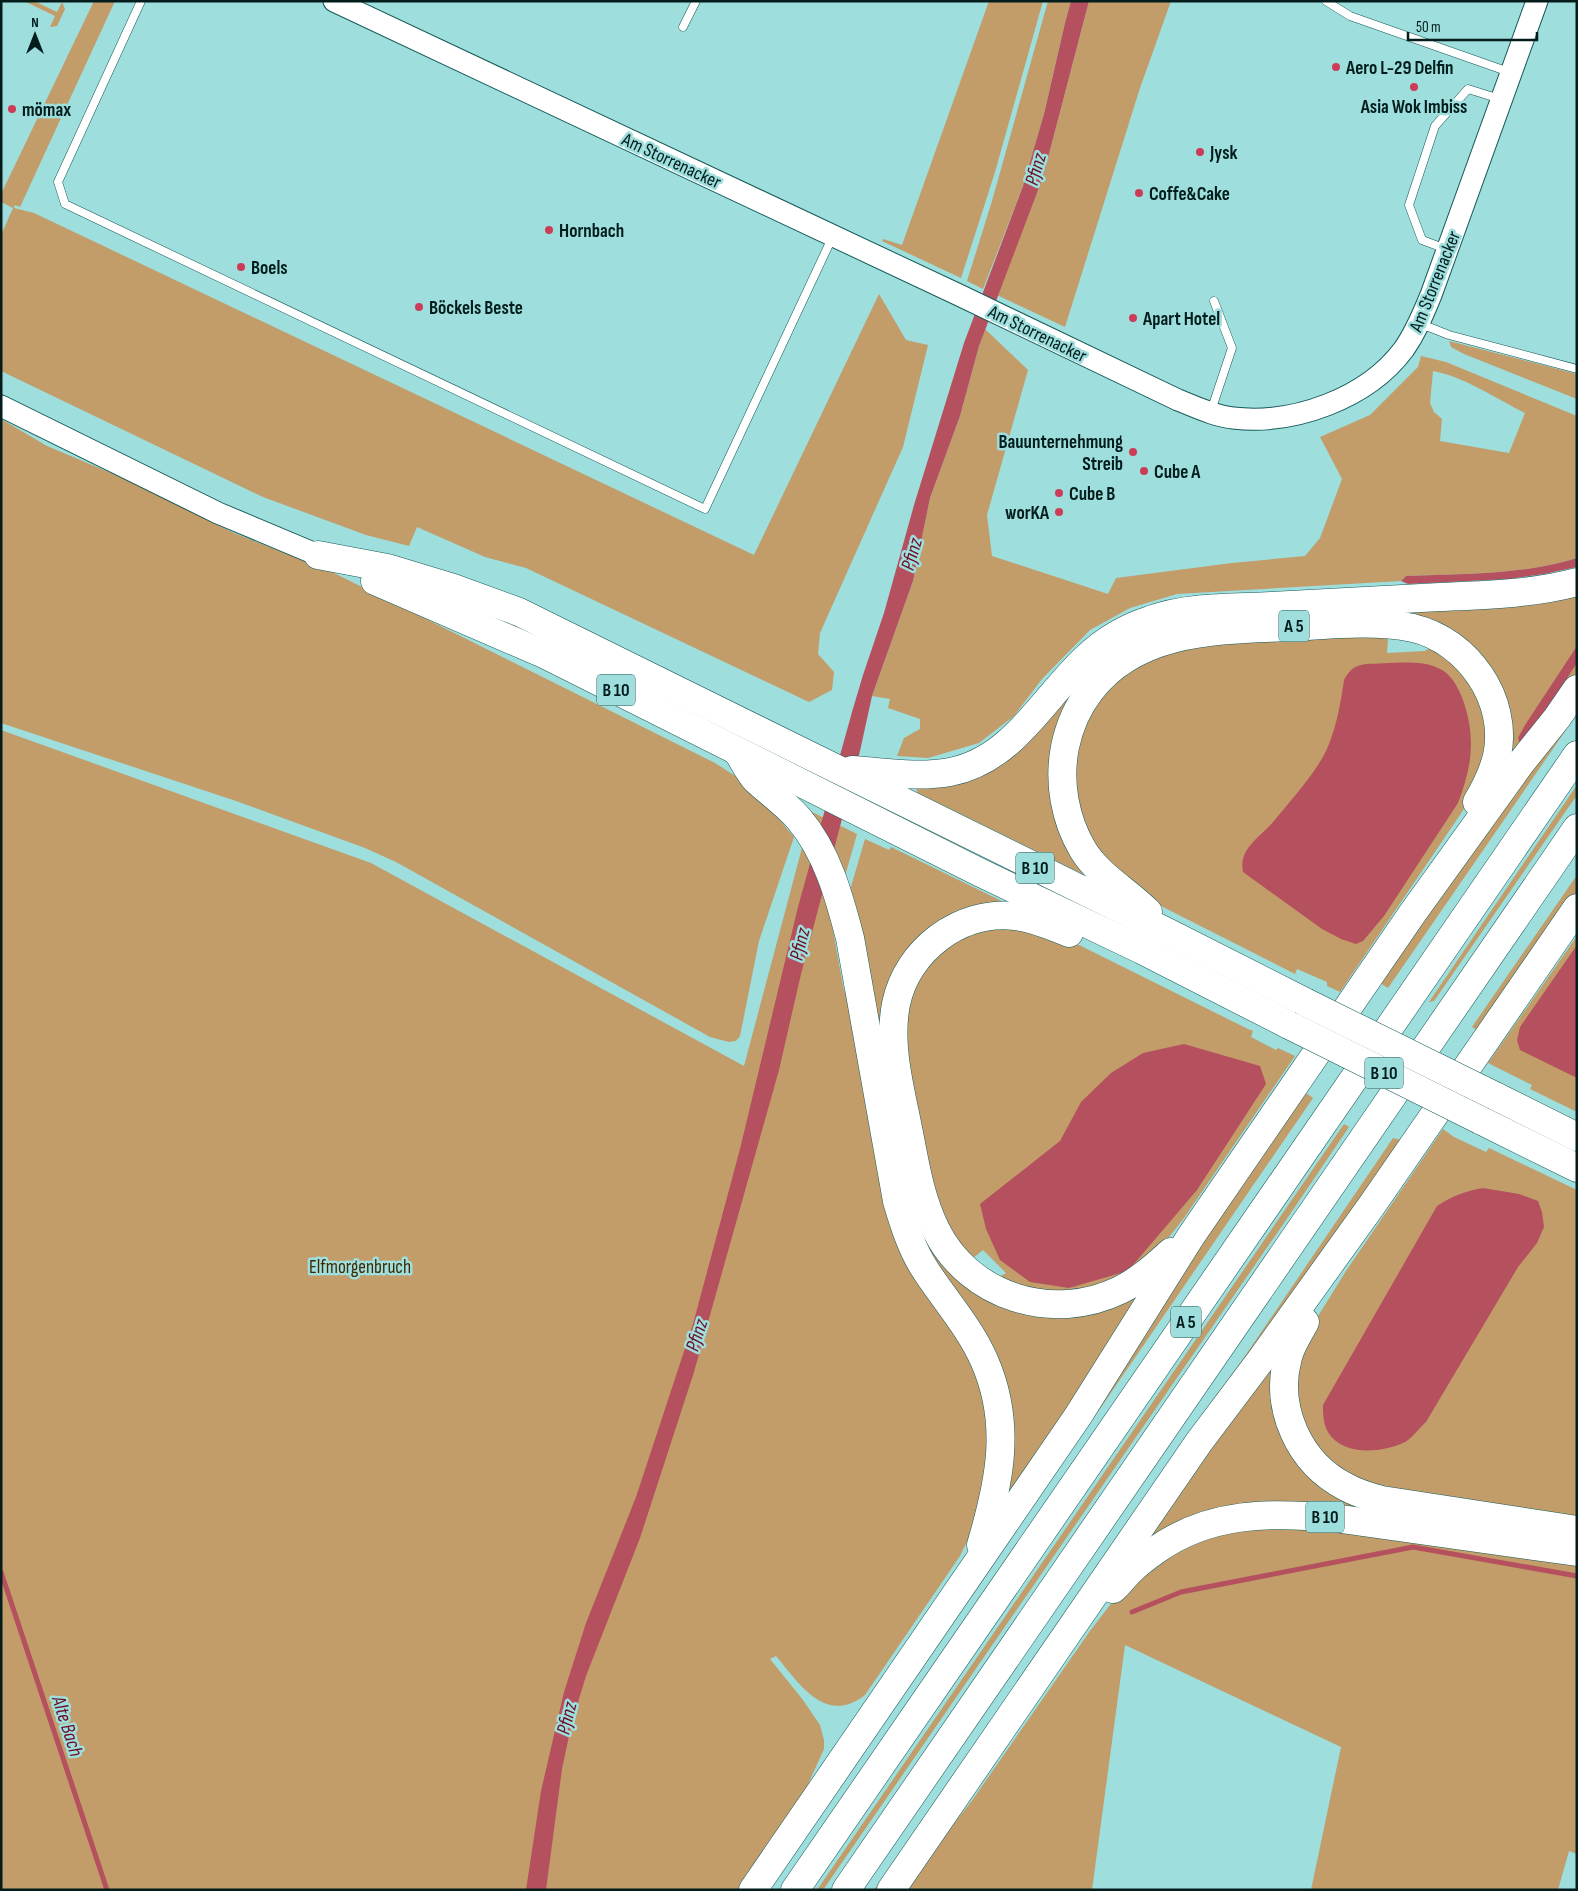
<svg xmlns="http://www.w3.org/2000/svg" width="1578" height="1891" viewBox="0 0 1578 1891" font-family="'Sofia Sans Condensed',sans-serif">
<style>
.green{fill:#c29c69;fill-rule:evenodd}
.water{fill:#b5515e}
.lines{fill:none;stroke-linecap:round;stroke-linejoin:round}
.stream{stroke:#b5515e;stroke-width:5}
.lane-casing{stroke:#155958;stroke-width:9}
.secondary-casing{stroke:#155958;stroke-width:23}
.highway-casing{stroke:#155958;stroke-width:29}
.lane{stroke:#fff;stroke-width:8}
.secondary{stroke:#fff;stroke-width:21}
.highway{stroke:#fff;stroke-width:28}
.highway-bridge-casing{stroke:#155958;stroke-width:29;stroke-linecap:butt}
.highway-bridge{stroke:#fff;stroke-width:28}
.poi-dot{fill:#cc3c57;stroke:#9ededd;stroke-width:2}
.labels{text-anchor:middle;stroke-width:5;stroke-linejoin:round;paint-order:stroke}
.shield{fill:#9ededd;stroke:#325757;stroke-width:1}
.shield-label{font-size:18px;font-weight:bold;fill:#031d1d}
.poi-label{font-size:19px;font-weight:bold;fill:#031d1d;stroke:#9ededd;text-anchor:start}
.street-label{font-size:19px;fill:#031d1d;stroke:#9ededd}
.park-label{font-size:19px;fill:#3f2700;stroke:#9ededd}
.water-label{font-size:20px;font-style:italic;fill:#6d0d25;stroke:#9ededd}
</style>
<rect width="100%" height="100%" fill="#9ededd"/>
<g class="green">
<path d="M24,1h10l23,11 5,-10 3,7 -8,17 -7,1 5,-11z"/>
<path d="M94,1h21l-95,206 -5,-2 -1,3 20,5 720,342 125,-261 27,46 22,5 -25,102 -83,186 -2,21 16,18 -2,18 -23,12 -283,-134 -41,-11 -68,-30 -8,19 -43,-11 -103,-38 -262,-126v-136l12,-27 -12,-6v-8z"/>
<path d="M989,1h54l-48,171 -34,106 -79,-37 1,-2 19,6z"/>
<path d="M1048,1h23l-6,22 -21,91 -21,72 -40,103 -16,-8 25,-80z"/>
<path d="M1089,1h82l-31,87 -75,239 -68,-32 46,-118z"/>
<path d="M985,329l43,41 -41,145 5,41 116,38 8,-16 116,-15 73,-7 15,-18 22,-59 -22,-42 50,-22 48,-48 3,-11 25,6 131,54v142c-54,17 -115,16 -171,18l-5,5 -224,13 -47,14 -40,22 -48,49 -28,37 -35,27 -51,15 -31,-2 7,-18 16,-9v-10l-32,-11 2,-9 -18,-3 41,-115 17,-83 30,-82 19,-70zM1433,371c30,5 64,28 92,42l-16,40 -69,-12 2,-22 -8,-7 -4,-9z"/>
<path d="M1449,341l128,33v25l-113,-45 -13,-7z"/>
<path d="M1,419l46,27 83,35 104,52 96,38 385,192 36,23 43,51 -35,104 -19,95 -4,5 -7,1 -19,-5 -314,-175 -31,-14 -129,-47 -235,-78z"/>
<path d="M1577,590v82l-74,101 -3,-1c9,-36 9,-63 -11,-96 -46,-75 -134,-60 -209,-56 -40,2 -87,1 -126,14 -57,20 -97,71 -100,132 -1,16 -1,33 4,49 6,18 16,36 27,51 5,6 11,11 16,17l-183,-90 -2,-4 1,-6 51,-8 28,-13 27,-21 77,-87 23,-15 31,-13 59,-10 300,-15 42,-5z"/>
<path d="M1350,633l56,6h-18l-1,14 38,-2 3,-2 9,-1 40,40 12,49 -15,55 -12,20 -122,180 -13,-6v-4l-30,-13 -2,5 -136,-69 -68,-59 -20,-57 13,-72 42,-48 60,-25z"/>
<path d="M1577,701v13l-189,274 -14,-9z"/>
<path d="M1,730l370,133 373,203 58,-218 16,30 12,36 14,77h4l39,209 88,161 18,86 -20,82 -13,27 -95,139c-40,31 -66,-12 -89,-39l-6,3 33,41 17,25 4,15v9l-20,44 -64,97h-739z"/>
<path d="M1577,785v10l-9,13 -134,193 -5,1z"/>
<path d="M806,809l51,25 -12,42z"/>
<path d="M865,839l24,11 2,-3 125,61c-13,1 -25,-1 -38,2 -66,15 -99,75 -93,140 2,21 7,43 11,64 14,75 23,150 101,186 21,10 42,15 65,14 30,-1 62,-10 83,-31l2,2 -60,101 -89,132 -3,-2c27,-61 17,-134 -18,-189 -25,-38 -52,-64 -67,-109 -10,-31 -14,-65 -20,-97 -10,-57 -21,-115 -31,-172l5,-1 -11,-51 -3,-7z"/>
<path d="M1577,875v22l-94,137 -11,-7z"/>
<path d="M976,928l68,2 33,14 171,85 5,2 -2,6 25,13 2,-2 17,8 -111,162 -19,24 -36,32 -66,21 -69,-15 12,-7 -23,-23 -10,8 -13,-4 -38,-91 -20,-149 22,-51z"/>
<path d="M1577,936v176l-47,-23 2,-4 -44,-22z"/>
<path d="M1299,1088l14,10 -475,693 -70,99z"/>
<path d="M1344,1124l5,3 -65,96 -461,667h-6z"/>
<path d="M1443,1129l11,8 32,15 3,-4 88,42v330l-157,-23 -75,-22 -34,-31 -17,-55 11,-52 41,-66z"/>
<path d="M1393,1138l8,2 -519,750h-8l313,-455 58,-79z"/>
<path d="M1278,1352l-2,58 102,99 -231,38 -2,-10z"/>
<path d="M1273,1522l304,39v293l-8,-3 -11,39h-247l30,-143 -216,-102 -33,245h-191l70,-88 119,-171 20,-26 24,-26 52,-36z"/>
</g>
<g class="water">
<path d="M1071,1h18l-46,176 -64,169 -19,70 -30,82 -17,83 -41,115 -12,55 -59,223 -22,96 -85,302 -54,166 -54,138 -14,46 -10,47 -16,121h-20l15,-99 23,-99 22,-69 50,-126 57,-173 47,-175 58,-242 54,-195 11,-37 21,-62 30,-108 50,-162 59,-157 21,-72 21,-91z"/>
<path d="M1577,558v9l-33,7 -35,5 -101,5 -7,-3 5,-5c56,-2 117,-1 171,-18z"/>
<path d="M1577,646v17l-46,70 -11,11 -2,-6 7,-13z"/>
<path d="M1366,664c20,0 54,-5 72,4 13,5 20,19 25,32 13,37 9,67 -5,103l-74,113 -21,25 -7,3 -15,-5 -19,-10 -79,-57c-5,-23 17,-35 30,-50 18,-22 46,-52 56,-78 8,-20 12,-43 15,-64 6,-11 10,-14 22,-16z"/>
<path d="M1577,945v133l-57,-28 -3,-10 3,-13z"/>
<path d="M1184,1044l76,22 6,18 -69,106 -69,81 -59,17 -39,-6 -30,-22 -14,-31 -6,-25 80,-63 21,-39 30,-29 32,-20z"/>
<path d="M1483,1188l36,6 19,7 4,11 2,15 -7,16 -19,24 -92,155c-7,6 -14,17 -23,21 -22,10 -61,13 -75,-11 -5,-9 -5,-18 -5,-27l114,-199c15,-10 28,-15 46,-18z"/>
</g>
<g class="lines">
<g class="stream">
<path d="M1,1572l106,318"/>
<path d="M1132,1612l49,-20 232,-45 164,29"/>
</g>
<g class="lane-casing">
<g id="lane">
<path d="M141,1l-83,181 7,22 640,305 127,-271"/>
<path d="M1326,1l24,15 159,56"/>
<path d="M683,27l13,-26"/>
<path d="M1446,249l-24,-9 -13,-35 26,-79 33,-37 32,10"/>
<path d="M1421,324l28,11 128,34"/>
<path d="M1211,411l21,-63 -18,-47"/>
</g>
</g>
<g class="secondary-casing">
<g id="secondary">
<path d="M334,1l625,294 219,105c18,7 36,16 55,18 60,7 134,-19 171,-69 12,-17 19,-35 27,-54l106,-294"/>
<path d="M1,406l217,107 100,42"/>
</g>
</g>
<g class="highway-casing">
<g id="highway">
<path d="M318,555l69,13 66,20 66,24 650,321 136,69"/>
<path d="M375,581l171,74 433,217 163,78 147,75"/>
<path d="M739,754c5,8 10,19 17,26 14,13 30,24 43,39 28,33 40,77 51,119l47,263c7,24 15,49 29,70 19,29 44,57 58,89 28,63 16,121 -3,185"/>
<path d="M852,770c32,2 65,8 98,2 63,-12 93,-74 136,-114 19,-18 39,-30 64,-38 38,-14 81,-12 121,-14 56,-3 112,-6 169,-9 46,-2 92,-3 137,-15"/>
<path d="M1148,912c-21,-21 -49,-36 -65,-62 -18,-30 -25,-68 -18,-103 4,-20 12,-39 25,-56 47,-62 129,-61 200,-64 39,-2 84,-7 123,1 55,13 96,72 84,128 -4,17 -11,31 -20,46"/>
<path d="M1069,933c-18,-7 -35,-15 -54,-17 -55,-6 -108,34 -119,88 -8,41 4,84 12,124 7,35 12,70 28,102 33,67 117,93 184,60 19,-9 35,-24 51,-38"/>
<path d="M1495,1096l82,41"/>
<path d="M1480,1120l97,48"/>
<path d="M1305,1322c-6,11 -14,23 -17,35 -14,51 11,106 58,130 11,6 24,10 36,13l195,30"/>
<path d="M1113,1589c6,-5 10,-11 16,-17 8,-8 17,-15 27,-22 53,-38 115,-38 178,-32l243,34"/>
<path d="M753,1890l325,-474 113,-180 221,-322 108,-150 37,-46 20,-29"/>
<path d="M795,1890l782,-1135"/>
<path d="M846,1890l731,-1062"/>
<path d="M891,1890l308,-448 61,-81 112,-156 205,-297"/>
</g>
</g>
<use href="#lane" class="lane"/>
<use href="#secondary" class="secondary"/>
<use href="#highway" class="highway"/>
<g class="highway-bridge-casing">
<g id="highway-bridge">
<path d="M1305,1002l190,94"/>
<path d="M1289,1025l191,95"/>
</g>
</g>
<use href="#highway-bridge" class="highway-bridge"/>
</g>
<g class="poi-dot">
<circle cx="1336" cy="67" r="5"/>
<circle cx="1414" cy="87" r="5"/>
<circle cx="12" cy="109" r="5"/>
<circle cx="1200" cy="152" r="5"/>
<circle cx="1139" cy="193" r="5"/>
<circle cx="549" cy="230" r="5"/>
<circle cx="241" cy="267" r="5"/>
<circle cx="419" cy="307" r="5"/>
<circle cx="1133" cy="318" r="5"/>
<circle cx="1133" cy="452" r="5"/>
<circle cx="1144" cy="471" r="5"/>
<circle cx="1059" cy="493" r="5"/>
<circle cx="1059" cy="512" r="5"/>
</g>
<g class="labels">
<g class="shield">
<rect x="1279" y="610.5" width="30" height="31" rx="4"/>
<rect x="597" y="674.5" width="38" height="31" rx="4"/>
<rect x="1016" y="852.5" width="38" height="31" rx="4"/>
<rect x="1365" y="1057.5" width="38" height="31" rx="4"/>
<rect x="1171" y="1306.5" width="30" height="31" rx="4"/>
<rect x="1306" y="1501.5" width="38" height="31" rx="4"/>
</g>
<g class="shield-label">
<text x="1294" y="632">A 5</text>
<text x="616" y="696">B 10</text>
<text x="1035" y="874">B 10</text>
<text x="1384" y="1079">B 10</text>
<text x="1186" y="1328">A 5</text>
<text x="1325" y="1523">B 10</text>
</g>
<g class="poi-label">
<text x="1346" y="74">Aero L-29 Delfin</text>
<text x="1414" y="113" text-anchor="middle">Asia Wok Imbiss</text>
<text x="22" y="116">mömax</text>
<text x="1210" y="159">Jysk</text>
<text x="1149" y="200">Coffe&amp;Cake</text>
<text x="559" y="237">Hornbach</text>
<text x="251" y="274">Boels</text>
<text x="429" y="314">Böckels Beste</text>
<text x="1143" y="325">Apart Hotel</text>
<text x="1123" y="448" text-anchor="end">Bauunternehmung<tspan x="1123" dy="22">Streib</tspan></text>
<text x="1154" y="478">Cube A</text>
<text x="1069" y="500">Cube B</text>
<text x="1049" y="519" text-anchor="end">worKA</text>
</g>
<g class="street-label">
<text transform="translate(672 160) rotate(25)" y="7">Am Storrenacker</text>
<text transform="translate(1434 281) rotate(-68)" y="7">Am Storrenacker</text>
<text transform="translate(1038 333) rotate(26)" y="7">Am Storrenacker</text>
</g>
<g class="park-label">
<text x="360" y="1273">Elfmorgenbruch</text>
</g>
<g class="water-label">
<text transform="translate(1035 169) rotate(-74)" y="7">Pfinz</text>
<text transform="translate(911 554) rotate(-74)" y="7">Pfinz</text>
<text transform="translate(799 944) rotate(-76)" y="7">Pfinz</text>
<text transform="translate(696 1335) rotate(-72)" y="7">Pfinz</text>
<text transform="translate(566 1718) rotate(-76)" y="7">Pfinz</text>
<text transform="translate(68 1726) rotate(72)" y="7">Alte Bach</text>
</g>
</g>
<rect width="1578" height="1891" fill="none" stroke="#031d1d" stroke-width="5"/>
<g transform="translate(35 35)" stroke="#9ededd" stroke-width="4" paint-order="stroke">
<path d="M0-4L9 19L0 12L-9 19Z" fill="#031d1d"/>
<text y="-8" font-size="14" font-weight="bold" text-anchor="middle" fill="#031d1d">N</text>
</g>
<path d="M1408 32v8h129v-8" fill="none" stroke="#031d1d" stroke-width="2.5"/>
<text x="1416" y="32" font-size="15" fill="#031d1d" stroke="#9ededd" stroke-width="4" paint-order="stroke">50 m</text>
</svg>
